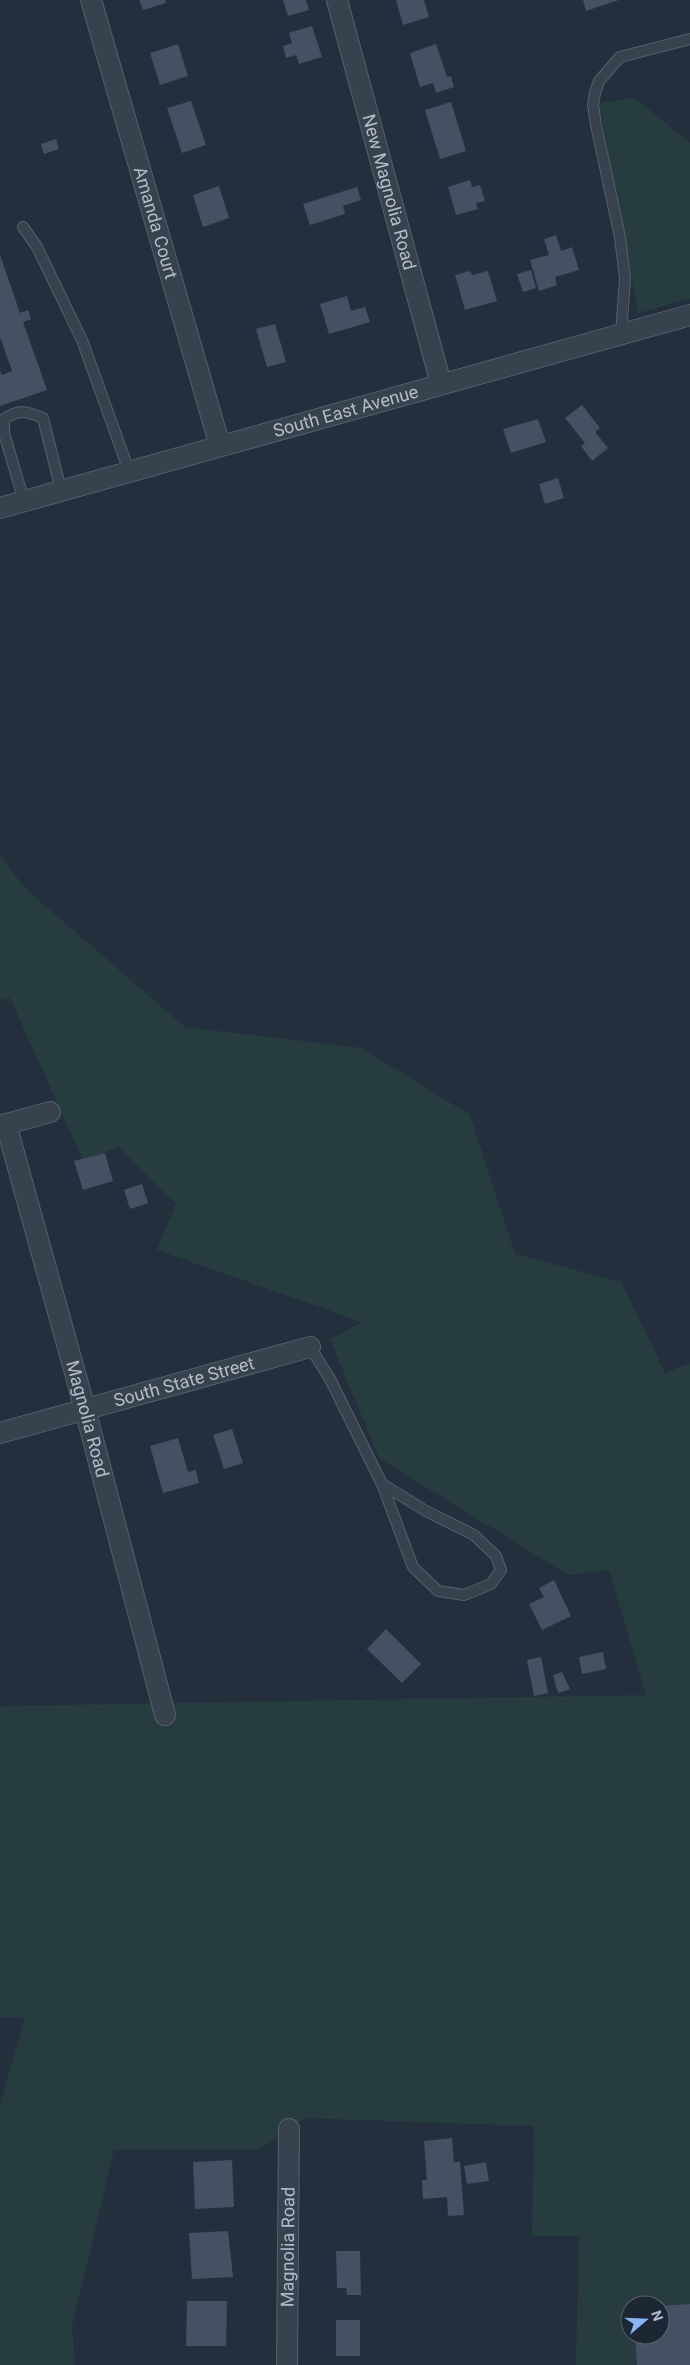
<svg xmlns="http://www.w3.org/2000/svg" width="690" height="2365" viewBox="0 0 690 2365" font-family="Roboto,sans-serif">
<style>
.green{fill:#263c3f;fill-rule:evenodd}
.building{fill:#455162}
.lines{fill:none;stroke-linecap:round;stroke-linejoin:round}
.service-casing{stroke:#565f6c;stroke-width:12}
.minor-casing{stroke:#565f6c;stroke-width:22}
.service{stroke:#38414e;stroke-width:10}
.minor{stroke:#38414e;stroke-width:20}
.labels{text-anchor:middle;stroke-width:4.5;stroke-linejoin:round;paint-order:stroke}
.street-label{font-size:18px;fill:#b4bcc9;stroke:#1d2633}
</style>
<rect width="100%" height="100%" fill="#242f3e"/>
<g class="green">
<path d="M635,98l55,45v156l-52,14 -39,-210z"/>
<path d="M0,856l27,34 158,137 177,21 108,67 45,139 106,28 44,91 25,-10v1002h-114l3,-129h-47l2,-110 -229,-8 -46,32h-145l-42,176 3,39h-75v-261l25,-86 -25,-1v-311l646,-11 -37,-125 -41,5 -189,-117 -49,-119 32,-17 -205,-72 19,-46 -57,-57 -36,13 -73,-162 -10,2zM630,2305h30v30h-30z"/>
</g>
<g class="building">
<path d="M139,0h26l1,3 -23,7z"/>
<path d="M283,0h23l3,10 -21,6z"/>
<path d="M396,0h28l5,17 -26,8z"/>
<path d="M583,0h36l-33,11z"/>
<path d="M312,26l10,31 -23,7 -3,-9 -10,3 -3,-12 9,-3 -3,-10z"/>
<path d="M178,44l10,32 -28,9 -10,-32z"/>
<path d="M436,44l11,33 4,-1 3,11 -18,6 -3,-10 -13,4 -10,-34z"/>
<path d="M191,101l15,44 -24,8 -15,-45z"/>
<path d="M451,102l15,49 -26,8 -15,-49z"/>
<path d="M56,139l3,10 -15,5 -3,-10z"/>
<path d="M470,180l2,7 8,-2 5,16 -9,2 2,6 -22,6 -8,-28z"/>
<path d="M219,186l10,32 -26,9 -10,-32z"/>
<path d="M357,187l4,13 -18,6 2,8 -35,11 -7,-21z"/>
<path d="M556,235l5,16 11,-4 7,23 -24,7 2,8 -18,6 -9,-31 19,-5 -5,-16z"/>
<path d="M0,255l20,58 8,-3 3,9 -8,3 24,68 -47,16v-35l2,4 10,-4 -12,-34z"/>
<path d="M531,270l5,18 -13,4 -6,-18z"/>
<path d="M470,271l2,4 16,-4 9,30 -32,9 -10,-35z"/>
<path d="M347,296l4,15 14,-4 5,15 -41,12 -9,-30z"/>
<path d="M275,324l11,38 -19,5 -11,-38z"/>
<path d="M582,405l18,23 -5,4 13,16 -16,13 -11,-15 4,-3 -20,-25z"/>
<path d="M538,419l8,23 -35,11 -8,-24z"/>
<path d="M558,478l6,20 -19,6 -6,-20z"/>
<path d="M105,1153l8,28 -30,9 -9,-29z"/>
<path d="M142,1184l6,19 -18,6 -6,-19z"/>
<path d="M232,1429l11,34 -19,6 -11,-34z"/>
<path d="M178,1438l10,34 8,-2 3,13 -36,10 -13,-47z"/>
<path d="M554,1580l17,36 -29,14 -13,-26 15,-7 -5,-9z"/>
<path d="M386,1629l35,35 -19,19 -35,-34z"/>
<path d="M603,1652l3,17 -24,5 -3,-17z"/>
<path d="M541,1657l7,36 -14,3 -7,-36z"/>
<path d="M562,1672l8,17 -12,4 -5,-18z"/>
<path d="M452,2138l2,24h6l4,53 -16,1 -1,-19 -24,2 -1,-19h5l-3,-39z"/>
<path d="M232,2160l2,47 -39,2 -2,-47z"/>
<path d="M486,2162l3,19 -22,3 -3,-18z"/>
<path d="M228,2231l5,46 -41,2 -3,-46z"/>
<path d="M336,2251h24l1,44h-14l-1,-7h-9z"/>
<path d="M187,2301h40l-1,45h-40z"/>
<path d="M690,2304v61h-53l-2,-30h25v-29z"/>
<rect x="336" y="2320" width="24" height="36"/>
</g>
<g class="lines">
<g class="service-casing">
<g id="service">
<path d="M23,227l14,20 45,93 47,131"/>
<path d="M621,334l4,-55 -5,-42 -24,-112 -3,-20 2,-12 4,-12 21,-24 70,-18"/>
<path d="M24,501l-20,-68v-14c15,-10 23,-8 39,-1l18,72"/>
<path d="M310,1347l20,32 52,105 31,83 25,24 26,4 27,-11 10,-14 -5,-14 -22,-21 -48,-24 -44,-27"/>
</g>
</g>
<g class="minor-casing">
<g id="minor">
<path id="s1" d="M91,0l129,446"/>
<path id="s2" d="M337,0l104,384"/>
<path id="s3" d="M0,508l690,-193"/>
<path id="s4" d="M6,1124l79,285 80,306"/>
<path d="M0,1126l50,-14"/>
<path id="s5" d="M0,1433l310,-86"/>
<path id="s6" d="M287,2365l2,-236"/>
</g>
</g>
<use href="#service" class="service"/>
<use href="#minor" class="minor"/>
</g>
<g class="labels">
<g class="street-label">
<text dy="6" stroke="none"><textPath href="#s2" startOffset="199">New Magnolia Road</textPath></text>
<text dy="6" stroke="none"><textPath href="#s1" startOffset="232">Amanda Court</textPath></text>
<text dy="6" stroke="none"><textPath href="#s3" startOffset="359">South East Avenue</textPath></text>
<text dy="6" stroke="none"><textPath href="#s5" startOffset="191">South State Street</textPath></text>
<text dy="6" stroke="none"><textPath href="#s4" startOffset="306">Magnolia Road</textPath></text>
<text dy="6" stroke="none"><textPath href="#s6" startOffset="118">Magnolia Road</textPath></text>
</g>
</g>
<g transform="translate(645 2320) rotate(71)"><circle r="24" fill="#1d2633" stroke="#59626f"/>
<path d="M0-4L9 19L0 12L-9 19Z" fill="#8ab4f8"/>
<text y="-8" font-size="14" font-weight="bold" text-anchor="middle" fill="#b4bcc9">N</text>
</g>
</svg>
